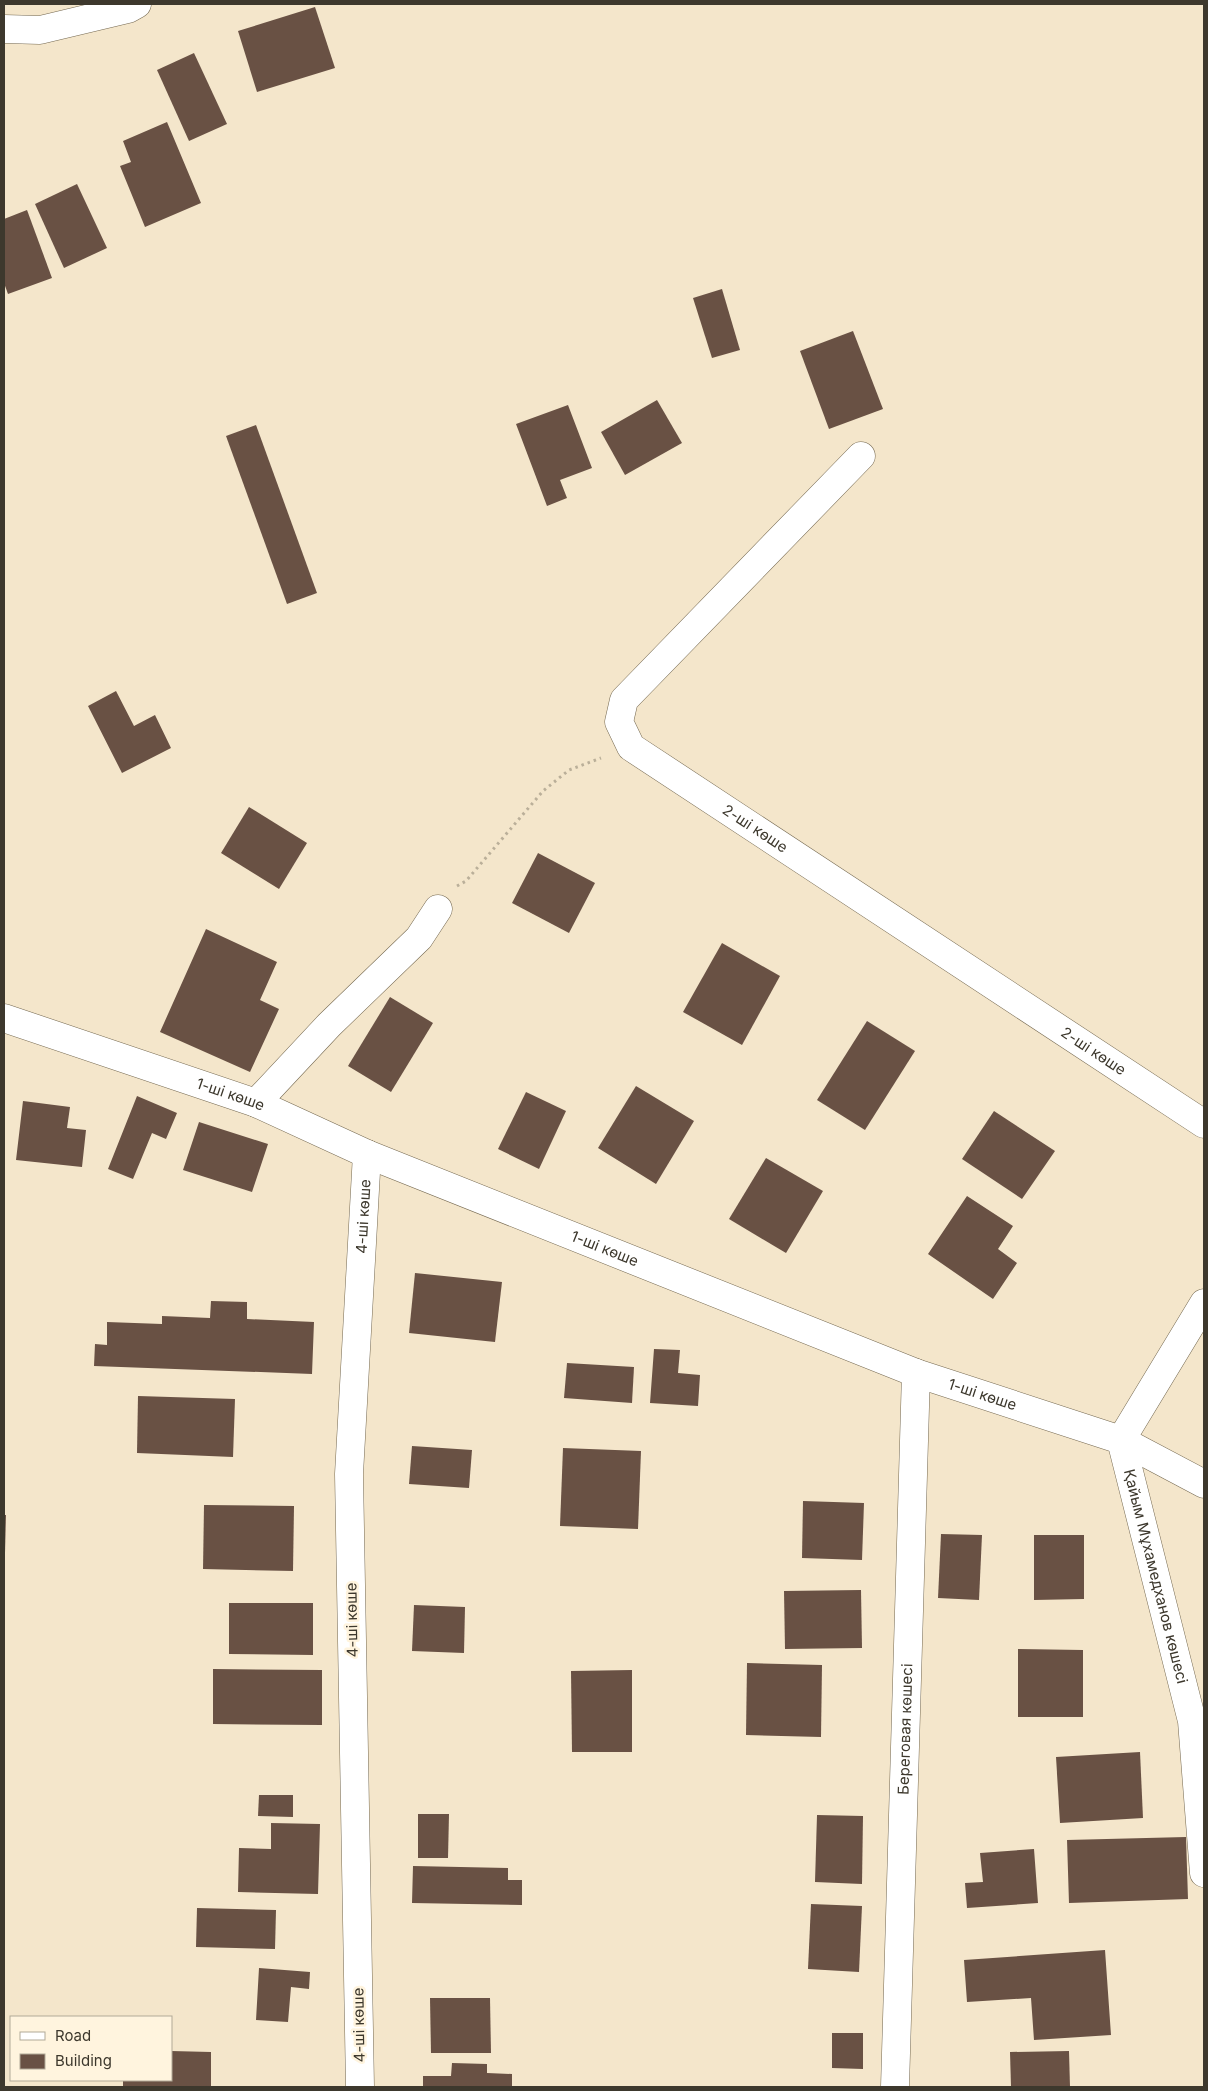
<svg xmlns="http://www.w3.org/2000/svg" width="1208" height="2091" viewBox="0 0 1208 2091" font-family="Inter,sans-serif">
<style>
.building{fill:#695144}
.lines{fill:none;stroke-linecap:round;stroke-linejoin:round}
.minor-casing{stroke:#756951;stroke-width:29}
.path{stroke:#baaf99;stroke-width:3;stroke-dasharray:2.5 4;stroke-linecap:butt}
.minor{stroke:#fff;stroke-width:28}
.labels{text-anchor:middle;stroke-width:5;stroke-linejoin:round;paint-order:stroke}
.street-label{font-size:15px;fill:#3d382d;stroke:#fff4de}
</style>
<rect width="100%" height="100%" fill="#f4e6cb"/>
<g class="building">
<path d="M315,7l20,61 -78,24 -19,-61z"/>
<path d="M194,53l33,71 -38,17 -32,-71z"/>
<path d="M167,122l34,81 -56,24 -25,-61 11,-4 -8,-21z"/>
<path d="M77,184l30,64 -43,20 -29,-64z"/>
<path d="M27,210l25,68 -44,16 -4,-11v-64z"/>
<path d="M722,289l18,61 -28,8 -19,-60z"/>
<path d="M853,331l30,78 -54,20 -29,-78z"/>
<path d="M657,400l25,43 -57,32 -24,-43z"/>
<path d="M568,405l24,63 -32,12 7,18 -20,8 -31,-82z"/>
<path d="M256,425l61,168 -30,11 -61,-168z"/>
<path d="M116,691l18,35 21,-11 16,33 -49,25 -34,-67z"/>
<path d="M249,807l58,36 -28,46 -58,-36z"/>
<path d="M538,853l57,30 -26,50 -57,-30z"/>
<path d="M206,929l71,33 -17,38 19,9 -29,63 -90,-40z"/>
<path d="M722,943l58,33 -38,69 -59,-33z"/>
<path d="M390,997l43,26 -42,69 -43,-26z"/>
<path d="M867,1021l48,30 -50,79 -48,-30z"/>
<path d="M636,1086l58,35 -38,63 -58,-36z"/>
<path d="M526,1092l40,19 -27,58 -41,-20z"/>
<path d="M137,1096l40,17 -11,26 -14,-6 -19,46 -25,-10z"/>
<path d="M23,1101l47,6 -3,21 19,2 -4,37 -66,-7z"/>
<path d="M994,1111l61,40 -33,48 -60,-40z"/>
<path d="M199,1122l69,22 -16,48 -69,-22z"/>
<path d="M766,1158l57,33 -37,62 -57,-34z"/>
<path d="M967,1196l46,30 -15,23 19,14 -24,36 -65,-45z"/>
<path d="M415,1273l87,9 -7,60 -86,-9z"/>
<path d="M211,1301l36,1v17l67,3 -2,52 -218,-8 1,-22 12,1v-23l55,2v-8l48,2z"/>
<path d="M654,1349l26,1 -2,23 22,2 -2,31 -48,-3z"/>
<path d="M567,1363l67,4 -2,36 -68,-5z"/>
<path d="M138,1396l97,3 -2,58 -96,-4z"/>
<path d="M412,1446l60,4 -3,38 -60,-4z"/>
<path d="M563,1448l78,3 -3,78 -78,-3z"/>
<path d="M803,1501l61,2 -2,57 -60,-2z"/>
<path d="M204,1505l90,1 -1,65 -90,-2z"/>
<path d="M4,1515h2l-1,38h-1z"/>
<path d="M941,1534l41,1 -3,65 -41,-2z"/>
<path d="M1034,1535h50v64l-50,1z"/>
<path d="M861,1590l1,58 -77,1 -1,-58z"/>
<path d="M229,1603h84v52l-84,-1z"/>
<path d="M414,1605l51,2 -1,46 -52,-2z"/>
<path d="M1018,1649l65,1v67h-65z"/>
<path d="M747,1663l75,2 -1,72 -75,-2z"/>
<path d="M213,1669l109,1v55l-109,-1z"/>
<path d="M632,1670v82h-60l-1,-81z"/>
<path d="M1140,1752l3,66 -83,5 -4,-66z"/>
<path d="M259,1795h34v22l-35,-1z"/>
<path d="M418,1814h31l-1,44h-30z"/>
<path d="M817,1815l46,1 -1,68 -47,-2z"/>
<path d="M271,1823l49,1 -2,70 -80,-2 1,-44 32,1z"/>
<path d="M1186,1837l2,62 -119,4 -2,-63z"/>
<path d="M1034,1849l4,54 -71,5 -2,-25 18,-1 -3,-29z"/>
<path d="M413,1866l95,2v12h14v25l-110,-2z"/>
<path d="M811,1904l51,2 -3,66 -51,-3z"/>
<path d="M197,1908l79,2 -1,39 -79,-2z"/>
<path d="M1105,1950l6,85 -77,5 -3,-42 -64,4 -3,-42z"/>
<path d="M259,1968l51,4 -1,17 -18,-2 -3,35 -32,-2z"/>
<path d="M430,1998h60l1,55h-60z"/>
<path d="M832,2033h31v36l-31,-1z"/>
<path d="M171,2051l40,1v35h-88v-7h48z"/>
<path d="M1069,2051l1,36h-59l-1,-35z"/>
<path d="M452,2063l35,1v9l25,1v13h-89v-11h28z"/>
</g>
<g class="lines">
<g class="minor-casing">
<g id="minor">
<path d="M4,29l36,1 88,-21 9,-5"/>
<path id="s1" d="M861,456l-237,244 -5,22 12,25 573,377"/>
<path id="s2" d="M4,1018l252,85 111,51 549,219 205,67 83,44"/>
<path d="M256,1103l73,-78 90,-87 19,-29"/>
<path id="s3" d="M1204,1303l-83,137 71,281 12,152"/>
<path id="s4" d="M360,2087l-11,-613 18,-320"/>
<path id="s5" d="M895,2087l21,-714"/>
</g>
</g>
<path class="path" d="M457,886l9,-5 77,-90 26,-21 32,-12"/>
<use href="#minor" class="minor"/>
</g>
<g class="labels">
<g class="street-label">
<text dy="5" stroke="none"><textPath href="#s1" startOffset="539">2-ші көше</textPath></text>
<text dy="5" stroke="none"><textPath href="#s1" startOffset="944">2-ші көше</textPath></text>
<text dy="5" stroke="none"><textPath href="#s2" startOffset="239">1-ші көше</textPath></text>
<text dy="5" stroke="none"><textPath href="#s4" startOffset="871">4-шi көше</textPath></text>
<text dy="5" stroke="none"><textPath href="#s2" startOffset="644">1-ші көше</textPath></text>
<text dy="5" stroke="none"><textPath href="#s2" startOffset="1049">1-ші көше</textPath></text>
<text dy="5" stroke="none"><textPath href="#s3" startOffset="301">Қайым Мұхамедханов көшесi</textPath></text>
<text transform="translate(352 1620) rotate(-91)" y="5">4-шi көше</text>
<text dy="5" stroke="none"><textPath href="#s5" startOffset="358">Береговая көшесі</textPath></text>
<text transform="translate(359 2025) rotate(-91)" y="5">4-шi көше</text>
</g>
</g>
<rect width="1208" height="2091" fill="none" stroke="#3d382d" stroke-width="10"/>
<rect x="10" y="2016" width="162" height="65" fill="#fff4de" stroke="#b1a997"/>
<rect x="20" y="2032" width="25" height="8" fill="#ffffff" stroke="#b1a997"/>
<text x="55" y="2041" font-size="15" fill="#3d382d">Road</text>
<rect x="20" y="2054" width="25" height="15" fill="#695144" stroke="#b1a997"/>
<text x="55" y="2066" font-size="15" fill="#3d382d">Building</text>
</svg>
